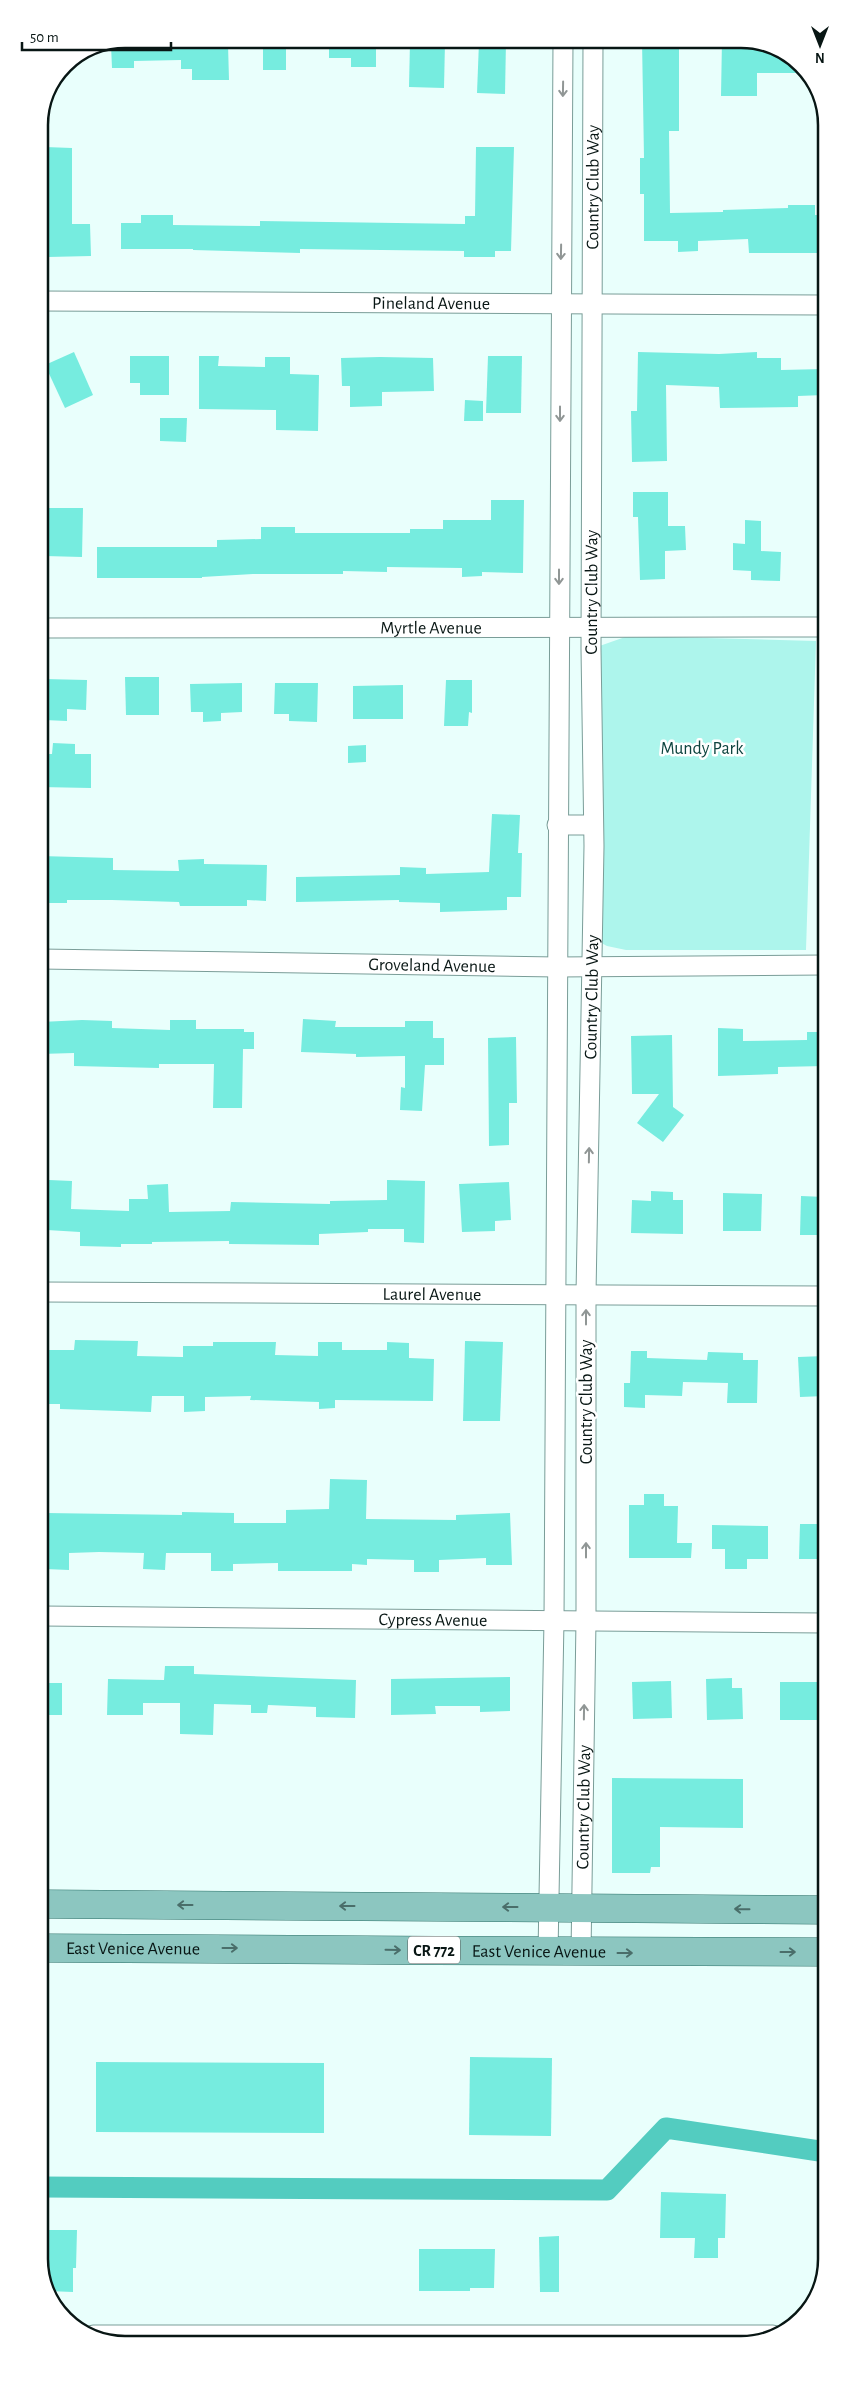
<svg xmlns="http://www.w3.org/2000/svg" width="865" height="2384" viewBox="0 0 865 2384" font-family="'Alegreya Sans',sans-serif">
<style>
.green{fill:#adf5ec}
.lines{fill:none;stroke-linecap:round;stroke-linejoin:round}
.canal{stroke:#53ccc0;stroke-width:21}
.building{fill:#76ecdf}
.minor-casing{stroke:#7a9d98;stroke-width:21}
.primary-casing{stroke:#2c7068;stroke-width:29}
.minor{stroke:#fff;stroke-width:19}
.primary{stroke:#8cc6c0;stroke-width:28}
.oneway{stroke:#909695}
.oneway2{stroke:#4a6e6a}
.labels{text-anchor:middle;stroke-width:5;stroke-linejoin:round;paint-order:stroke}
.shield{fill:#fff;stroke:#525c5a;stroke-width:1}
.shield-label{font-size:16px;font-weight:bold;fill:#081614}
.street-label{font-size:18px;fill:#081614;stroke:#fff}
.park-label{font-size:18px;fill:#0d443f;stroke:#fff}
.rim{fill:none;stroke:#081614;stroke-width:2.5}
</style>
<rect width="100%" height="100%" fill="#e9fffc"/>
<path class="green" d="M628,636l188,5 -10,309h-180l-19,-4 -15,-8 -1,-289z"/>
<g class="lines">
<path class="canal" d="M42,2187l565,3 59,-62 160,24"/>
</g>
<g class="building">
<path d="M722,39h24l51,21 8,13h-48v23h-36z"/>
<path d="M642,40h37v91h-10l1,82 53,-1v-2l65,-2v-3h27v10h8v38h-74l-1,-14 -50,2v10l-20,1v-11h-34v-47h-4v-36h4z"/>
<path d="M506,41l-1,53 -28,-1 2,-51z"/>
<path d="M376,42v25h-25v-9h-22v-15z"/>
<path d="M410,42h35l-1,46 -35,-1z"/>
<path d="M286,43v27h-23v-26z"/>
<path d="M228,44l1,36h-37v-11h-11v-9l-47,1v7h-22l-1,-23z"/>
<path d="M45,147l27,1v76h18l1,32 -43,1 -1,-58h-2z"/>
<path d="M476,147h38l-3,104h-16v6h-31v-6l-164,-2v4l-107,-3v-1h-72v-26h20v-8h32v10l87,1v-5l205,3v-8h10z"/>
<path d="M74,352l19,43 -28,13 -20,-43z"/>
<path d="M638,352l81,2 38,-2v6h24v12l43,-1v26l-26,1v11l-78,1 -1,-21 -53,-2 1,76 -35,1 -1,-51h6z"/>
<path d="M130,356h39v39h-29v-12h-10z"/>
<path d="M199,356h20l-1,10 47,1v-10h25v17l29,1 -1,56 -42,-1v-20l-77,-1z"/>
<path d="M488,356h34l-1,57h-35z"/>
<path d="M380,357l53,1 1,33 -52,1v14l-32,1v-21h-8l-1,-28z"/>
<path d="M465,400l18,1v20h-19z"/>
<path d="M160,418h27l-1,24 -26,-1z"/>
<path d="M633,492h35v34h17l1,24 -21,1v28l-25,1 -2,-63h-5z"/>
<path d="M491,500h33l-1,73 -41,-1v4l-20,1v-9l-75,-1v5l-44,-1v3h-90l-51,3v1h-105v-31h120v-7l44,-1v-12h34v6h115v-4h33v-9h48z"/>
<path d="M39,508h44l-1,49 -37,-1 1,-25h-7z"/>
<path d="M745,520l16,1v30l20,1 -1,29 -29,-1v-9l-18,-1v-27l12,1z"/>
<path d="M125,677h34v38h-33z"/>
<path d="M44,679l43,1 -1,30 -19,-1v12l-23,-1z"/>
<path d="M446,680h26v33l-3,-1 -1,14h-24z"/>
<path d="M242,683v29l-21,1v8l-18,1v-10h-12l-1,-28z"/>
<path d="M275,683h43l-1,39 -28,-1v-7h-15z"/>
<path d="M403,685v34h-50v-33z"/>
<path d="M53,743l22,1v10h16v34l-51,-1v-33h12z"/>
<path d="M366,745v17l-18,1v-17z"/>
<path d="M492,814l28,1 -2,38h4l-1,44h-14v13l-67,2v-9l-41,-1v-2l-103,2v-25l104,-2v-8l26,1v6l63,-2z"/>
<path d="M40,856l73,2v12l66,1 -1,-11 26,-1v5l63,1 -1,36 -19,-1v6h-67l-1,-4 -67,-2h-45v3h-23v-16h-4z"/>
<path d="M303,1019l33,2 -1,6h70v-6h28v17h11v27h-19l-3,46 -22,-1 1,-23 4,1v-32l-49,1v-3l-55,-2z"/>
<path d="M82,1020l30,1v7l58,2v-10h26v9h48v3h10v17h-11l-1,59h-29l1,-44h-55v4l-85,-2v-13l-34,1 1,-32z"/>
<path d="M718,1028l25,1v12l64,-1v-8h18v34l-47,1v7l-60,2z"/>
<path d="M672,1035l1,72 11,8 -21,27 -26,-19 22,-29h-27l-1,-58z"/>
<path d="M516,1037l1,66h-8v42l-20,1 -1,-108z"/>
<path d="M49,1180l23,1 -1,28 58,2v-12h19l-1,-14 21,-1 1,28 61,-1 1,-9 99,2v-3l57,-1v-20l38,1 -1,62 -20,-1v-13h-36v3l-49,2v11l-90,-1v-3l-77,1v2h-31v3l-41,-1v-14l-33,-2z"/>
<path d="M509,1182l2,38 -16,1v10l-33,1 -3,-48z"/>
<path d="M651,1191l22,1v8h10v34l-52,-1 1,-33 19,1z"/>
<path d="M723,1193l39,1 -1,37h-38z"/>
<path d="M801,1196l24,1v38h-25z"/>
<path d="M75,1340l63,1 -1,15 46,1v-11h30v-4h63l-1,13 43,1v-14h24v8h45v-8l22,1v15l25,1 -1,42 -98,-1v8l-16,1v-7l-69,-2 1,-4 -46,1v14l-21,1v-16h-32l-1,16 -91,-3v-5h-15l1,-54h28z"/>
<path d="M465,1341l38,1 -3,79h-37z"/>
<path d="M631,1351h16v7l60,2 1,-8 35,1v7h15l-1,43h-30l1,-20 -45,-1 -1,14 -37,-1v13l-21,-1v-24h6z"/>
<path d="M825,1356v40l-25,1 -2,-40z"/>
<path d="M330,1479l37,1 -1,39 90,1v-5l54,-2 2,52h-26v-7l-47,2v12h-25v-12l-47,-1v6l-15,-1v7h-74v-8l-45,1v7h-22v-18h-45l-1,17 -22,-1 1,-16 -45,-1 -30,1v17l-24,-1 1,-56 136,2v-3l52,1v10h52v-13l43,-1z"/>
<path d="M644,1494h20v12h14l-1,37h15l-1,15h-62v-53h15z"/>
<path d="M800,1524h25v35h-26z"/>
<path d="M712,1525l56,1v33h-21v10h-22v-20h-13z"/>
<path d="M165,1666h29v8l162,6 -1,38 -39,-1v-10l-48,-2 -1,8h-16v-8l-37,-1 -1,31 -33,-1v-31h-37v12h-36l1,-36 56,1z"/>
<path d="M510,1677v34l-30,1v-6h-45l1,8 -45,1v-36z"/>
<path d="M732,1678v10h10l1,31 -36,1 -1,-41z"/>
<path d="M671,1681l1,37 -39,1 -1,-37z"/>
<rect x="780" y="1682" width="38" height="38"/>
<rect x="41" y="1683" width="21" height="32"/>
<path d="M612,1778l131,1v49l-83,-1v40h-9l-1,6h-38z"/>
<path d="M470,2057l82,1 -1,78 -82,-1z"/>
<path d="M96,2062l228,1v70l-228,-1z"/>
<path d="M661,2192l65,2 -1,44h-7v20h-24l1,-20h-35z"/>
<path d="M42,2230h35l-1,38h-3v24l-25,-1 -6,-9z"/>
<path d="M559,2236v56h-19l-1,-55z"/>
<path d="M419,2249h76l-1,39h-24v3h-51z"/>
</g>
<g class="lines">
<g class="minor-casing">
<g id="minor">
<path id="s1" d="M39,301l785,4"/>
<path id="s2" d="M40,628l784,-1"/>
<path d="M557,825h36"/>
<path id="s3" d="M40,959l517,8 267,-2"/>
<path id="s4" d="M40,1292l785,4"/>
<path id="s5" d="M41,1616l784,7"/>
<path d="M548,1953l6,-333 9,-1579"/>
<path id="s6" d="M581,1953l5,-333v-326l8,-448 -3,-197 2,-609"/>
<path d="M93,2335h680"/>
</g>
</g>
<g class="primary-casing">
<g id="primary">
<path d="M41,1904l785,6"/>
<path id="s7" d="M41,1948c262,0 523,5 785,4"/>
</g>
</g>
<use href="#minor" class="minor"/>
<use href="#primary" class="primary"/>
</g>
<defs><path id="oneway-shaft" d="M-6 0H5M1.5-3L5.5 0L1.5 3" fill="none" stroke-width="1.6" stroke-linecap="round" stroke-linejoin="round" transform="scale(1.25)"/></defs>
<g class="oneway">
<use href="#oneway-shaft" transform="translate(563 89) rotate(91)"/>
<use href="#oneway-shaft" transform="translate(561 252) rotate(91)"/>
<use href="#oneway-shaft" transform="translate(560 414) rotate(90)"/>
<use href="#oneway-shaft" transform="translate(559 577) rotate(90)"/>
<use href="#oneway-shaft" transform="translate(589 1155) rotate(-89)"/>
<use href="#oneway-shaft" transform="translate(586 1317) rotate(-90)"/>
<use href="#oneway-shaft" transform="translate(586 1550) rotate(-90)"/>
<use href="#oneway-shaft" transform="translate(584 1712) rotate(-89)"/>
</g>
<g class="oneway2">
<use href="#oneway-shaft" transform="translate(185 1905) rotate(-180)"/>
<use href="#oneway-shaft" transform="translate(347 1906) rotate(-180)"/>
<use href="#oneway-shaft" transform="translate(510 1907) rotate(-180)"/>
<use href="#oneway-shaft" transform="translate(742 1909) rotate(-179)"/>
<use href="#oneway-shaft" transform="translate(230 1948)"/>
<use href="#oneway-shaft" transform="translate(393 1950) rotate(1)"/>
<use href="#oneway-shaft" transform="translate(788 1952)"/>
<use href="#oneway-shaft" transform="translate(625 1953)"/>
</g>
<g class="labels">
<rect class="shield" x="408" y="1936.5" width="52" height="27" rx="4"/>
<g class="shield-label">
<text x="434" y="1956">CR 772</text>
</g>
<g class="street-label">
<text dy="6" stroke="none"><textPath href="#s6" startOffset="1766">Country Club Way</textPath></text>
<text dy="6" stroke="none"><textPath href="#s1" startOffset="392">Pineland Avenue</textPath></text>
<text dy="6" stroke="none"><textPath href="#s6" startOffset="1361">Country Club Way</textPath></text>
<text dy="6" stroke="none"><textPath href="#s2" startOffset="391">Myrtle Avenue</textPath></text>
<text dy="6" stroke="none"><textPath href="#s3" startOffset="392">Groveland Avenue</textPath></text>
<text dy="6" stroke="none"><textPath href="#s6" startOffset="956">Country Club Way</textPath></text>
<text dy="6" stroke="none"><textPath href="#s4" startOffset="392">Laurel Avenue</textPath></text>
<text transform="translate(586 1402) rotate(-90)" y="6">Country Club Way</text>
<text dy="6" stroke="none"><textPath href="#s5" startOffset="392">Cypress Avenue</textPath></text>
<text dy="6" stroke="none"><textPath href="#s6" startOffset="146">Country Club Way</textPath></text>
<text dy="6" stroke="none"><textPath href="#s7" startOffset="92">East Venice Avenue</textPath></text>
<text dy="6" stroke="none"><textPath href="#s7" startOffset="498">East Venice Avenue</textPath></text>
</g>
<g class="park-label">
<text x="702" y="754">Mundy Park</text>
</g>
</g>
<path d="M0 0H865V2384H0ZM125 48H741A77 77 0 0 1 818 125V2259A77 77 0 0 1 741 2336H125A77 77 0 0 1 48 2259V125A77 77 0 0 1 125 48Z" fill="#fff" fill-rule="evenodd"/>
<path class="rim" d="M125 48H741A77 77 0 0 1 818 125V2259A77 77 0 0 1 741 2336H125A77 77 0 0 1 48 2259V125A77 77 0 0 1 125 48Z"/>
<g transform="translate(820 45) rotate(180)" stroke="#ffffff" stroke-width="4" paint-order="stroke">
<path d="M0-4L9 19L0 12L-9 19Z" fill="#081614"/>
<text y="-8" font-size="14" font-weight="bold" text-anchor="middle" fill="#081614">N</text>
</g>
<path d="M22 42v8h149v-8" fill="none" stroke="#081614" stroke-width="2.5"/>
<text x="30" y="42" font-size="15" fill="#081614" stroke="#ffffff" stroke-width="4" paint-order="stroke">50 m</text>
</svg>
